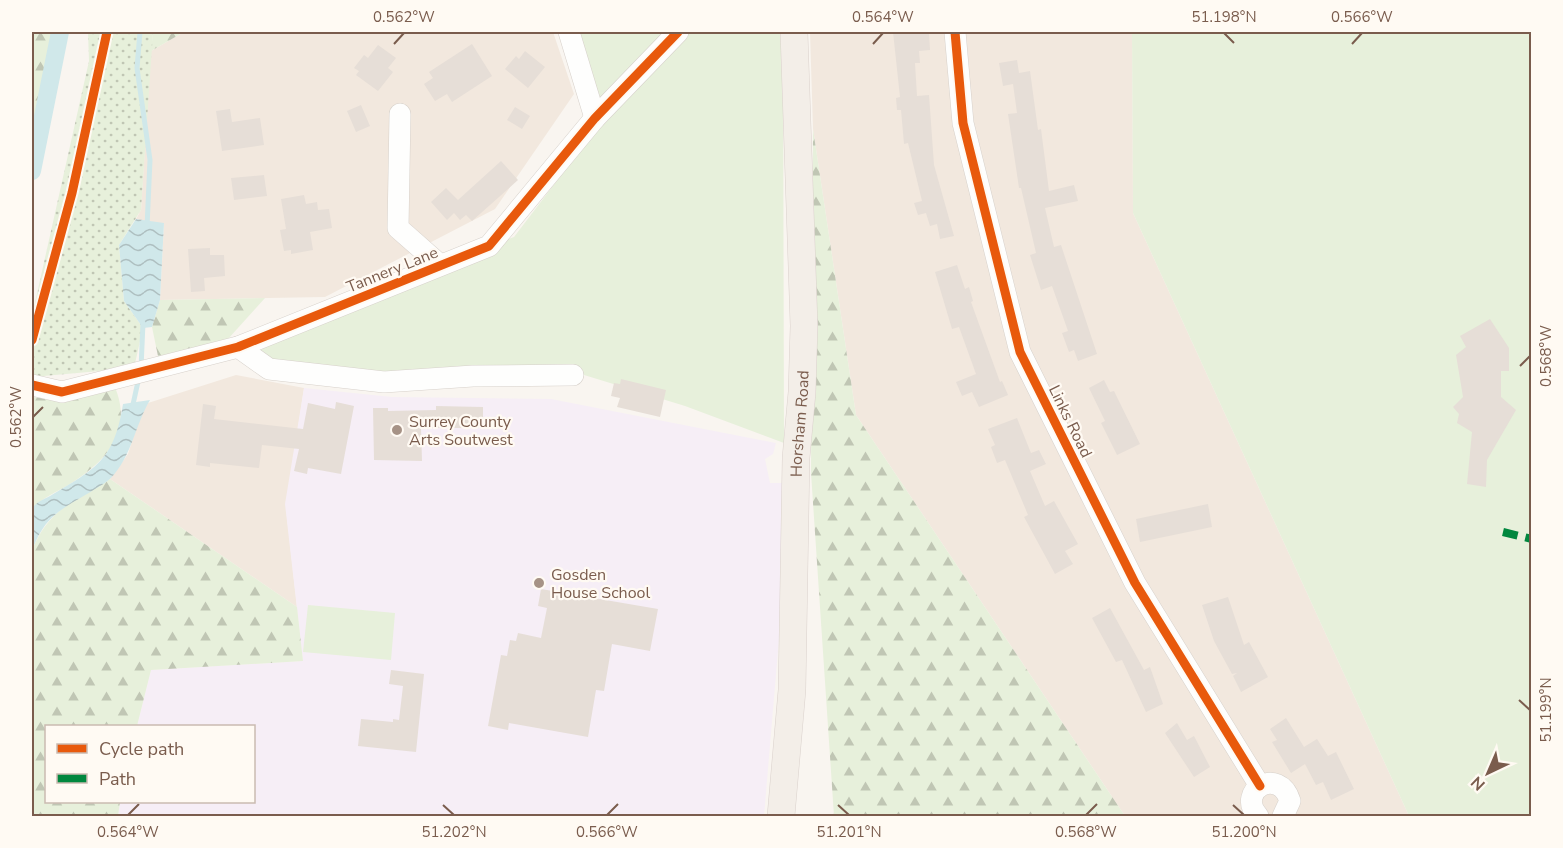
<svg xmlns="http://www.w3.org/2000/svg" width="1563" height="848" viewBox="0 0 1563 848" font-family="'Nunito Sans',sans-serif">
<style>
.residential{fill:#f2e8de}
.education{fill:#f6eef6}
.green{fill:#e7f0db}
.forest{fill:url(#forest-firs)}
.park{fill:url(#park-dots)}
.water{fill:url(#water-waves)}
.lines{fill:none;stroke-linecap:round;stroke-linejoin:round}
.stream{stroke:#d0e8ea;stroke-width:5}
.canal{stroke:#d0e8ea;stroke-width:18}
.building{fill:#e6ded7}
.minor-casing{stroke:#d7d1cb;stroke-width:22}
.major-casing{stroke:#dad1cc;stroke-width:28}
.minor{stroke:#fefefd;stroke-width:21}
.major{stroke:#f3eee8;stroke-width:27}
.quiet{stroke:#00873e;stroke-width:8;stroke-dasharray:15 8;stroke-linecap:butt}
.cycleway-casing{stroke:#fffaf3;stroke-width:13}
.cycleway{stroke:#e8590c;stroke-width:9}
.ticks{fill:none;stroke:#7a5c4d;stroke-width:2}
.poi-dot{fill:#a69286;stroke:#fffaf3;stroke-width:2}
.labels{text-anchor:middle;stroke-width:4.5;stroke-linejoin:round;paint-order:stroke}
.street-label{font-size:16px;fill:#7a5c4d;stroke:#fffaf3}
.poi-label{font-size:16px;fill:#7a5c4d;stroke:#fffaf3;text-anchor:start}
.neatline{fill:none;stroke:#7a5c4d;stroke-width:2}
.ticks-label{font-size:15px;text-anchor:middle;fill:#7a5c4d}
</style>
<defs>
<pattern id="forest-firs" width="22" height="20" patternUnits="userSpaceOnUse" patternTransform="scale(1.5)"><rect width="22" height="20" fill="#e7f0db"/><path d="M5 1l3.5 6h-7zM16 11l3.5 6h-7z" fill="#c0c6b4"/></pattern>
<pattern id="park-dots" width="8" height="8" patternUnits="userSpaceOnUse" patternTransform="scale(1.5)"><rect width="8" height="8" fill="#e7f0db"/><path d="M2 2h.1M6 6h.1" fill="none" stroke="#c0c6b4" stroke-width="1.8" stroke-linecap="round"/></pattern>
<pattern id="water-waves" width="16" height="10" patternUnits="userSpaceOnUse" patternTransform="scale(1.5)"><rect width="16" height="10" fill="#d0e8ea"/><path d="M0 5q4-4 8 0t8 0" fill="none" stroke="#aebfc0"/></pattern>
</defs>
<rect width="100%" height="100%" fill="#f9f5f0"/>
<g class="residential">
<path d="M184,32h369l21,62 -79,115 -170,88 -165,3 4,-76 -28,-5 5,-9 10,-159z"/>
<path d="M810,32h322l1,181 276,603h-284l-269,-401 -43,-286z"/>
<path d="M236,375l68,13 -18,120 11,99 -187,-128 18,-25 12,-38 8,-13z"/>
</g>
<path class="education" d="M304,388l88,9 159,2 225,44 -3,11 -8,5 5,24h16l-4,120 -18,213h-646l2,-14h134v-76h-117l14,-56 152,-9 -18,-157z"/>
<g class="green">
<path d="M576,32h207l1,411 -99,-37 -127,-39 -292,8 -35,-31 283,-107 87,-114z"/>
<path d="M1132,32h399v784h-122l-276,-603z"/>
<path d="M308,605l87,8 -4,47 -88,-8z"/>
</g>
<g class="forest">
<path d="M32,32h20l-20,96z"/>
<path d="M153,32h31l-33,19z"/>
<path d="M813,129l43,286 269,401h-291l-23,-343z"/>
<path d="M265,298l-37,41 -69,22 -7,-34 8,-27z"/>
<path d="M114,385c20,45 -6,75 -44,99 -13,8 -29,14 -38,26v-113l26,3z"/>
<path d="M110,479l187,128 6,54 -152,9 -14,56h-91v76h74l-2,14h-86v-265c15,-40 42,-51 78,-72z"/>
</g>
<path class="park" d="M88,32h65l-12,178 -22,35 5,56 19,27 -9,40 -102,9v-61l57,-255z"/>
<g class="water">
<path d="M136,219l28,4 -4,77 -8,27 -9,1 -19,-27 -5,-56z"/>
<path d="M150,400c-15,25 -18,56 -39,78 -5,5 -13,9 -19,13 -31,19 -47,24 -60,60 -1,-11 -4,-31 0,-41 2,-7 12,-11 18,-14 47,-28 64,-36 73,-92z"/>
</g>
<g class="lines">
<g class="stream">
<path d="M140,32l-3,36 13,92 -3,67"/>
<path d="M141,368l2,-45"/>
<path d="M132,409l7,-32"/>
</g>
<path class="canal" d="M32,171l28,-139"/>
</g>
<g class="building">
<path d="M893,32l36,1 1,17 -11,1 1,12h-5l2,33 12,-1 5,70 20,71 -14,3 -3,-15 -7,2 -4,-13 -8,2 -4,-12 8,-2 -14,-58 -4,1 -3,-34h-4l-1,-12 4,-1z"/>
<path d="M472,44l20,32 -40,26 -5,-8 -12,7 -11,-17 9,-6 -4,-6z"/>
<path d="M378,45l18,13 -8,10 5,4 -15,19 -22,-16 3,-4 -5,-3 10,-13 4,3z"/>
<path d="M525,51l20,16 -17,21 -23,-19 11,-13 3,3z"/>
<path d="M1017,60l2,13 11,-2 8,59 3,-1 8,62 25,-6 4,16 -33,7 9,39 7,-2 36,109 -19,7 -4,-11 -5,2 -7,-19 6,-2 -16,-45 -11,4 -11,-35 6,-2 -15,-65h-2l-11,-74 9,-1 -4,-29 -10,2 -4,-23z"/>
<path d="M361,105l9,21 -14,6 -9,-21z"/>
<path d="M515,107l15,9 -8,13 -15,-9z"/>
<path d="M230,109l2,13 28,-4 4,27 -42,6 -6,-40z"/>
<path d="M501,161l17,19 -46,41 -6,-6 -6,5 -6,-7 -7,7 -16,-18 15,-14 12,12z"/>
<path d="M264,175l3,21 -33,4 -3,-22z"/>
<path d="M304,195l2,9 11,-2 1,8 11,-1 3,19 -22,4 3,18 -22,4v-4l-7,1 -4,-21 6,-1 -5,-30z"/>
<path d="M210,248v7h14l1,21 -21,2 1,13 -14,1 -3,-43z"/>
<path d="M957,265l8,24 4,-2 4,14 -2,1 29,80 2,-1 6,14 -29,12 -7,-15 -10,4 -6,-14 20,-8 -17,-47 -7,2 -17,-57z"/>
<path d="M1490,319l19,29v23h-8v26l15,13 -29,50 -1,27 -19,-3 5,-52 -15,-9 2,-9 -6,-7 10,-10 -7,-42 10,-8 -6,-11z"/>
<path d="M621,379l45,11 -6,27 -43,-10 3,-9 -9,-2 3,-13 6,1z"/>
<path d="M1104,380l6,12 4,-1 26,53 -23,11 -16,-32 4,-2 -16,-33z"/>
<path d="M336,402l18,4 -13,68 -33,-6 -1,6 -13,-3 5,-22 -37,-4 -3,23 -49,-5v4l-14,-2 7,-61 13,2 -2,13 89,10 5,-26 27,6z"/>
<path d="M436,406l47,1v21h-62l1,33 -48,-1 -1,-52h15v3l48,-1z"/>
<path d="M1017,418l14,35 8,-3 7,14 -16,7 15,35 9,-5 24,43 -13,7 8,13 -18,10 -31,-57 4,-2 -23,-55 -8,3 -6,-16 4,-2 -7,-16z"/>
<path d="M1208,504l4,23 -72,15 -4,-23z"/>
<path d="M541,589l117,20 -8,42 -38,-7 -8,47 -8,-1 -8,47 -79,-14 -1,7 -20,-4 13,-71 6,1 3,-16 6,1 2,-8 23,5 6,-30 -9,-2z"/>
<path d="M1228,597l16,48 5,-3 19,35 -27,15 -8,-16 4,-3 -5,1 -18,-33 -12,-36z"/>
<path d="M1110,608l34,62 6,-3 13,37 -17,8 -24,-52 -6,2 -24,-44z"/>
<path d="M391,670l33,4 -8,78 -58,-6 3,-27 32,3v-3l6,1 4,-34 -14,-2z"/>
<path d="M1286,718l18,29 13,-8 11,17 8,-4 18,37 -23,11 -8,-18 -7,3 -11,-21 -14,9 -19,-31 5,-2 -7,-11z"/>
<path d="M1177,723l10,17 7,-4 16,31 -16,10 -29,-44z"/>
</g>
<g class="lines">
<g class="minor-casing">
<g id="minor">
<path d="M569,32l26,86"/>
<path d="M955,32l8,91 57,229 115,231 125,203"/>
<path d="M400,114l-2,114 42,37"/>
<path d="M238,347l31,22 115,13 89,-6 100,-1"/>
<path d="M32,385l30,7 176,-45 251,-101 106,-128 83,-86"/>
<path d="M1258,816c-23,-25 21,-51 32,-15l-7,15"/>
</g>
</g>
<g class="major-casing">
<g id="major">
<path id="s1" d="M781,816l11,-126 4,-232 6,-66 2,-66 -10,-294"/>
</g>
</g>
<use href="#minor" class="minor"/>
<use href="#major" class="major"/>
<path class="quiet" d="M1503,532l29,7"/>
<g class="cycleway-casing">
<g id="cycleway">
<path d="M955,32l8,91 57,229 115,231 125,203"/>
<path d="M32,340l40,-147 35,-161"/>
<path d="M32,385l30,7 176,-45 251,-101 106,-128 83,-86"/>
</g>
</g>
<use href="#cycleway" class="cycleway"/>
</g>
<path class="ticks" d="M1224,33l10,10M394,44l10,-11M873,44l10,-11M1352,44l10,-11M1520,366l10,-10M33,417l10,-10M1519,700l11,10M443,805l11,10M838,805l11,10M1233,805l11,10M128,815l11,-11M607,815l11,-11M1086,815l11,-11"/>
<g class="poi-dot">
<circle cx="397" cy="430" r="6"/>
<circle cx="539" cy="583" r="6"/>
</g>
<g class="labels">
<g class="street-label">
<text transform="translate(392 269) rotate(-22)" y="6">Tannery Lane</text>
<text transform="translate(1071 421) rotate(64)" y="6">Links Road</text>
<text dy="6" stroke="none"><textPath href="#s1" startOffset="393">Horsham Road</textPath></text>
</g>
<g class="poi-label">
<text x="409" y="427">Surrey County<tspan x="409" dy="18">Arts Soutwest</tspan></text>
<text x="551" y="580">Gosden<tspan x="551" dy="18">House School</tspan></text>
</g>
</g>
<rect width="1563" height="848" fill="none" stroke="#fffaf3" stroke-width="66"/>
<rect x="45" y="725" width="210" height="78" fill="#fffaf3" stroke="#cabbb1" stroke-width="1.5"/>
<rect x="57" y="744" width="30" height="9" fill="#e8590c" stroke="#cabbb1" stroke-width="1.5"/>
<text x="99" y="755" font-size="18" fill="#7a5c4d">Cycle path</text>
<rect x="57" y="774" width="30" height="9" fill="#00873e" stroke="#cabbb1" stroke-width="1.5"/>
<text x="99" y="785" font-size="18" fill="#7a5c4d">Path</text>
<g transform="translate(1488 773) rotate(224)" stroke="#fffaf3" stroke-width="4.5" paint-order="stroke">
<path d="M0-4.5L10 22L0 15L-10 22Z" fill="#7a5c4d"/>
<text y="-9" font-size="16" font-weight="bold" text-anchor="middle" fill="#7a5c4d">N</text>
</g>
<rect x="33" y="33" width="1497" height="782" class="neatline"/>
<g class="ticks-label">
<text x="404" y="22">0.562°W</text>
<text x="883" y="22">0.564°W</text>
<text x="1224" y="22">51.198°N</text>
<text x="1362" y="22">0.566°W</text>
<text transform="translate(1546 356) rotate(-90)" y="5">0.568°W</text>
<text transform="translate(16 417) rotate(-90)" y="5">0.562°W</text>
<text transform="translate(1546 710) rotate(-90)" y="5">51.199°N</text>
<text x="128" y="837">0.564°W</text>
<text x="454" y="837">51.202°N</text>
<text x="607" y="837">0.566°W</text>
<text x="849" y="837">51.201°N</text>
<text x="1086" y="837">0.568°W</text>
<text x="1244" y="837">51.200°N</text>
</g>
</svg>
